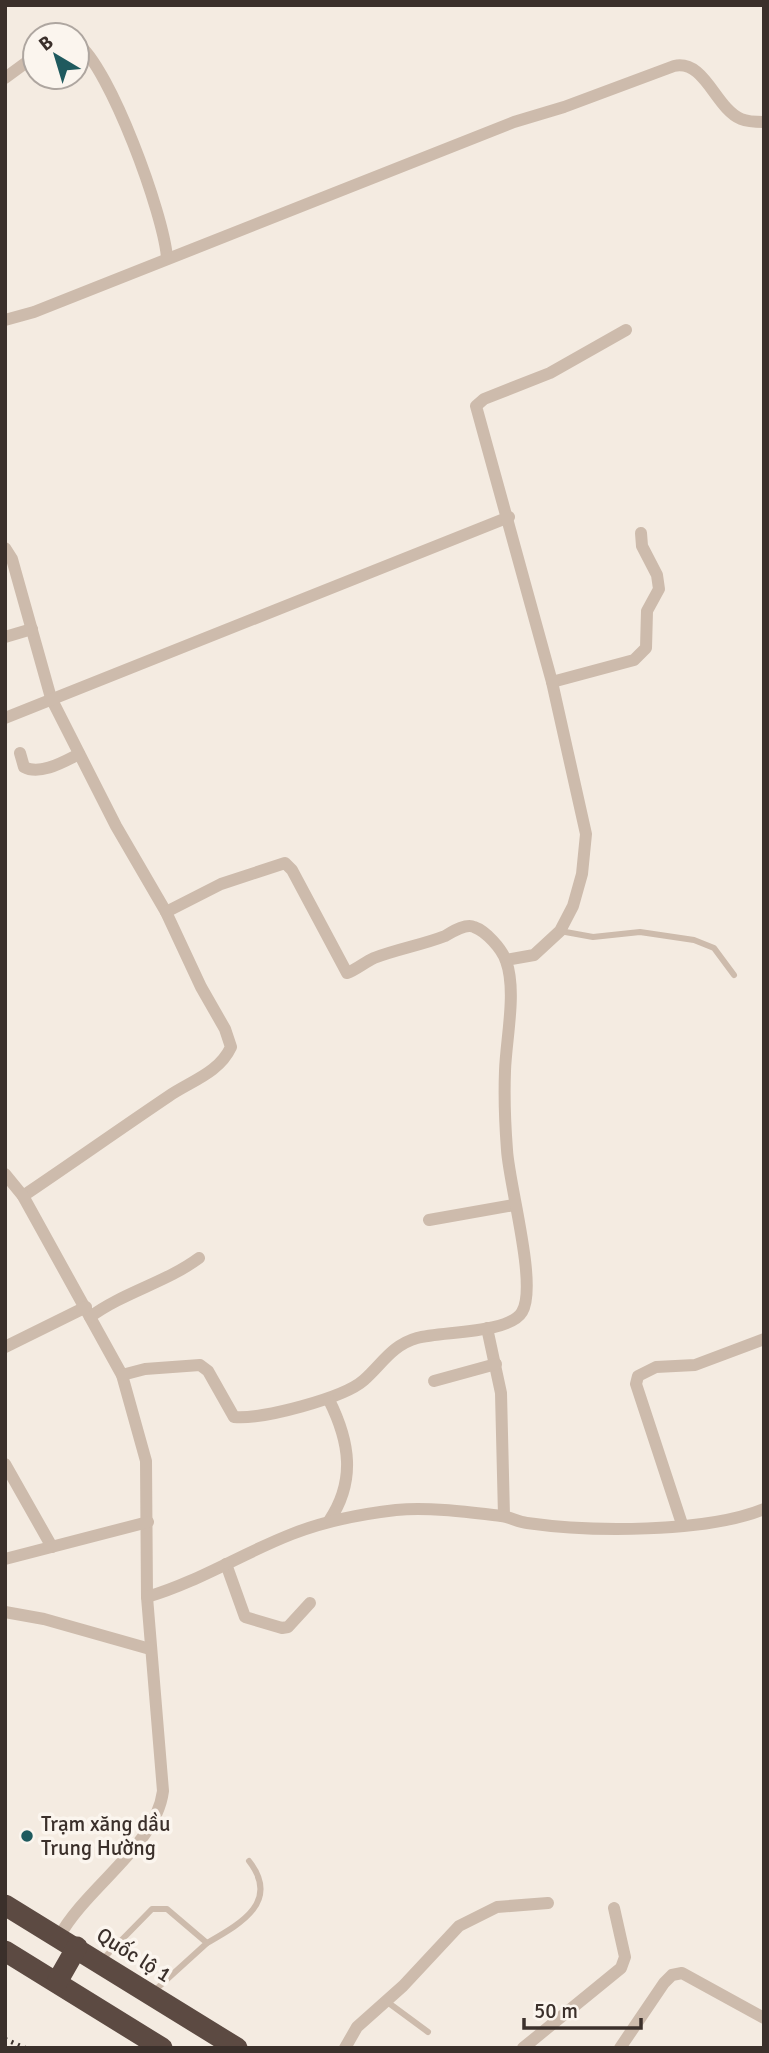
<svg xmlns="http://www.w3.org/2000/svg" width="769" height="2053" viewBox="0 0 769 2053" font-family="Signika,sans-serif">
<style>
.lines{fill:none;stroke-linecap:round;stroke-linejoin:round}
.lane{stroke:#cdbbac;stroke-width:6}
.street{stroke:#cdbbac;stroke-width:12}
.highway{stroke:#5c4a42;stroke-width:21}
.rail{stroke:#3b302b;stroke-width:4.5;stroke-dasharray:2 5;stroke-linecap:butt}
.poi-dot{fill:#1f5a5e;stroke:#fbf5ee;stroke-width:2.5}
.labels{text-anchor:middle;stroke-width:7;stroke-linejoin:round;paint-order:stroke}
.poi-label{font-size:21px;fill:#3b302b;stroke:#fbf5ee;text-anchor:start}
.street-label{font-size:21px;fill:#3b302b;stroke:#fbf5ee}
</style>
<rect width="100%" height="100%" fill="#f4ebe1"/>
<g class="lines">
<g class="lane">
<path d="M560,931l33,6 47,-5 54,8 20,8 20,27"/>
<path d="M207,1943c33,-19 74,-41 42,-82"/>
<path d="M101,1961l51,-52h15l40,34 -54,49"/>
<path d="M386,2001l42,31"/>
</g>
<g class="street">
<path d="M77,43c33,24 87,172 90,215"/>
<path d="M5,78l30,-22"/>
<path d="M5,320l29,-8 480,-190 50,-15 110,-41c31,-7 41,42 67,53 7,3 16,3 23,3"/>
<path d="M5,548l7,11 39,139 65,128 50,86 35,75 24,42 6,18c-12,26 -40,34 -62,49 -49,33 -97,67 -146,100"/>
<path d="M5,637l27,-8"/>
<path d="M552,682l82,-22 12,-12 1,-37 12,-22 -2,-14 -15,-29 -1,-13"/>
<path d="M5,718l504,-201"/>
<path d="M20,753l4,14c16,9 41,-6 55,-13"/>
<path d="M506,960l28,-5 26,-24 13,-25 9,-32 4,-40 -34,-152 -76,-276 8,-7 66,-26 76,-43"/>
<path d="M5,1174l18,22 99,179 24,86 1,136 16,194c-7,55 -77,96 -104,146"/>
<path d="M429,1220l85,-15"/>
<path d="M90,1317c34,-25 75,-34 109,-59"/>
<path d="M487,1328l14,65 3,123"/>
<path d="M5,1347l81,-40"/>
<path d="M122,1375l23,-6 55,-4 8,6 26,46c27,3 110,-19 130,-37 18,-16 28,-35 53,-42 24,-7 92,-4 105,-26 16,-26 -13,-127 -15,-162 -2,-26 -3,-53 -2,-79 1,-32 12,-80 1,-110 -4,-12 -20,-30 -32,-34 -8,-4 -22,5 -29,9 -23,9 -48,13 -71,22 -9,4 -18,12 -27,15l-55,-103 -7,-7 -64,21 -55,28"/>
<path d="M434,1381l62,-17"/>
<path d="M329,1400c21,42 27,81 0,121"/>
<path d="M5,1464l47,83"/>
<path d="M682,1524l-46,-140 2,-8 18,-9 39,-2 69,-26"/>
<path d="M5,1559l143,-37"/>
<path d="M226,1564l19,53 37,11 6,-1 22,-24"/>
<path d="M147,1597c51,-15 96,-44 145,-63 33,-13 69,-20 104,-24 34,-3 71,2 105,6 9,1 17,6 26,7 63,9 178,10 237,-14"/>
<path d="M5,1612l39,7 106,30"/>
<path d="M345,2048l12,-21 46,-41 56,-60 38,-19 51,-4"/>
<path d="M523,2048l98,-80 4,-11 -11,-49"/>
<path d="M620,2048l44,-65 8,-8 10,-2 82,45"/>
</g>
<g class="highway">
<path d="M5,1905l232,143"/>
<path d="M5,1951l157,97"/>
<path d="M57,1982l20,-35"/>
</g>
<path class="rail" d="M5,2039l20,9"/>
</g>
<circle class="poi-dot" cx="27" cy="1836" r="7"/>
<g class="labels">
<g class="poi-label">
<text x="41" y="1831">Trạm xăng dầu<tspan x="41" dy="24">Trung Hường</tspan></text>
</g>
<g class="street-label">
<text transform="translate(134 1955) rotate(32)" y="7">Quốc lộ 1</text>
</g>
</g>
<rect width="769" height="2053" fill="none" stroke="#3b302b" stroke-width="14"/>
<g transform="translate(56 56) rotate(322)"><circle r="33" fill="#fbf5ee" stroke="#aea6a0" stroke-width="2"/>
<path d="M0-5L12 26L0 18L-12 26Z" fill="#1f5a5e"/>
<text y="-10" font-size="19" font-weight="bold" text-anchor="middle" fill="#3b302b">B</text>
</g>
<path d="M524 2018v10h117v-10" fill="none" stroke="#3b302b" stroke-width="3.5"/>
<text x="534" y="2018" font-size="21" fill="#3b302b" stroke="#fbf5ee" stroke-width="5" paint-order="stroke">50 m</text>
</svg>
